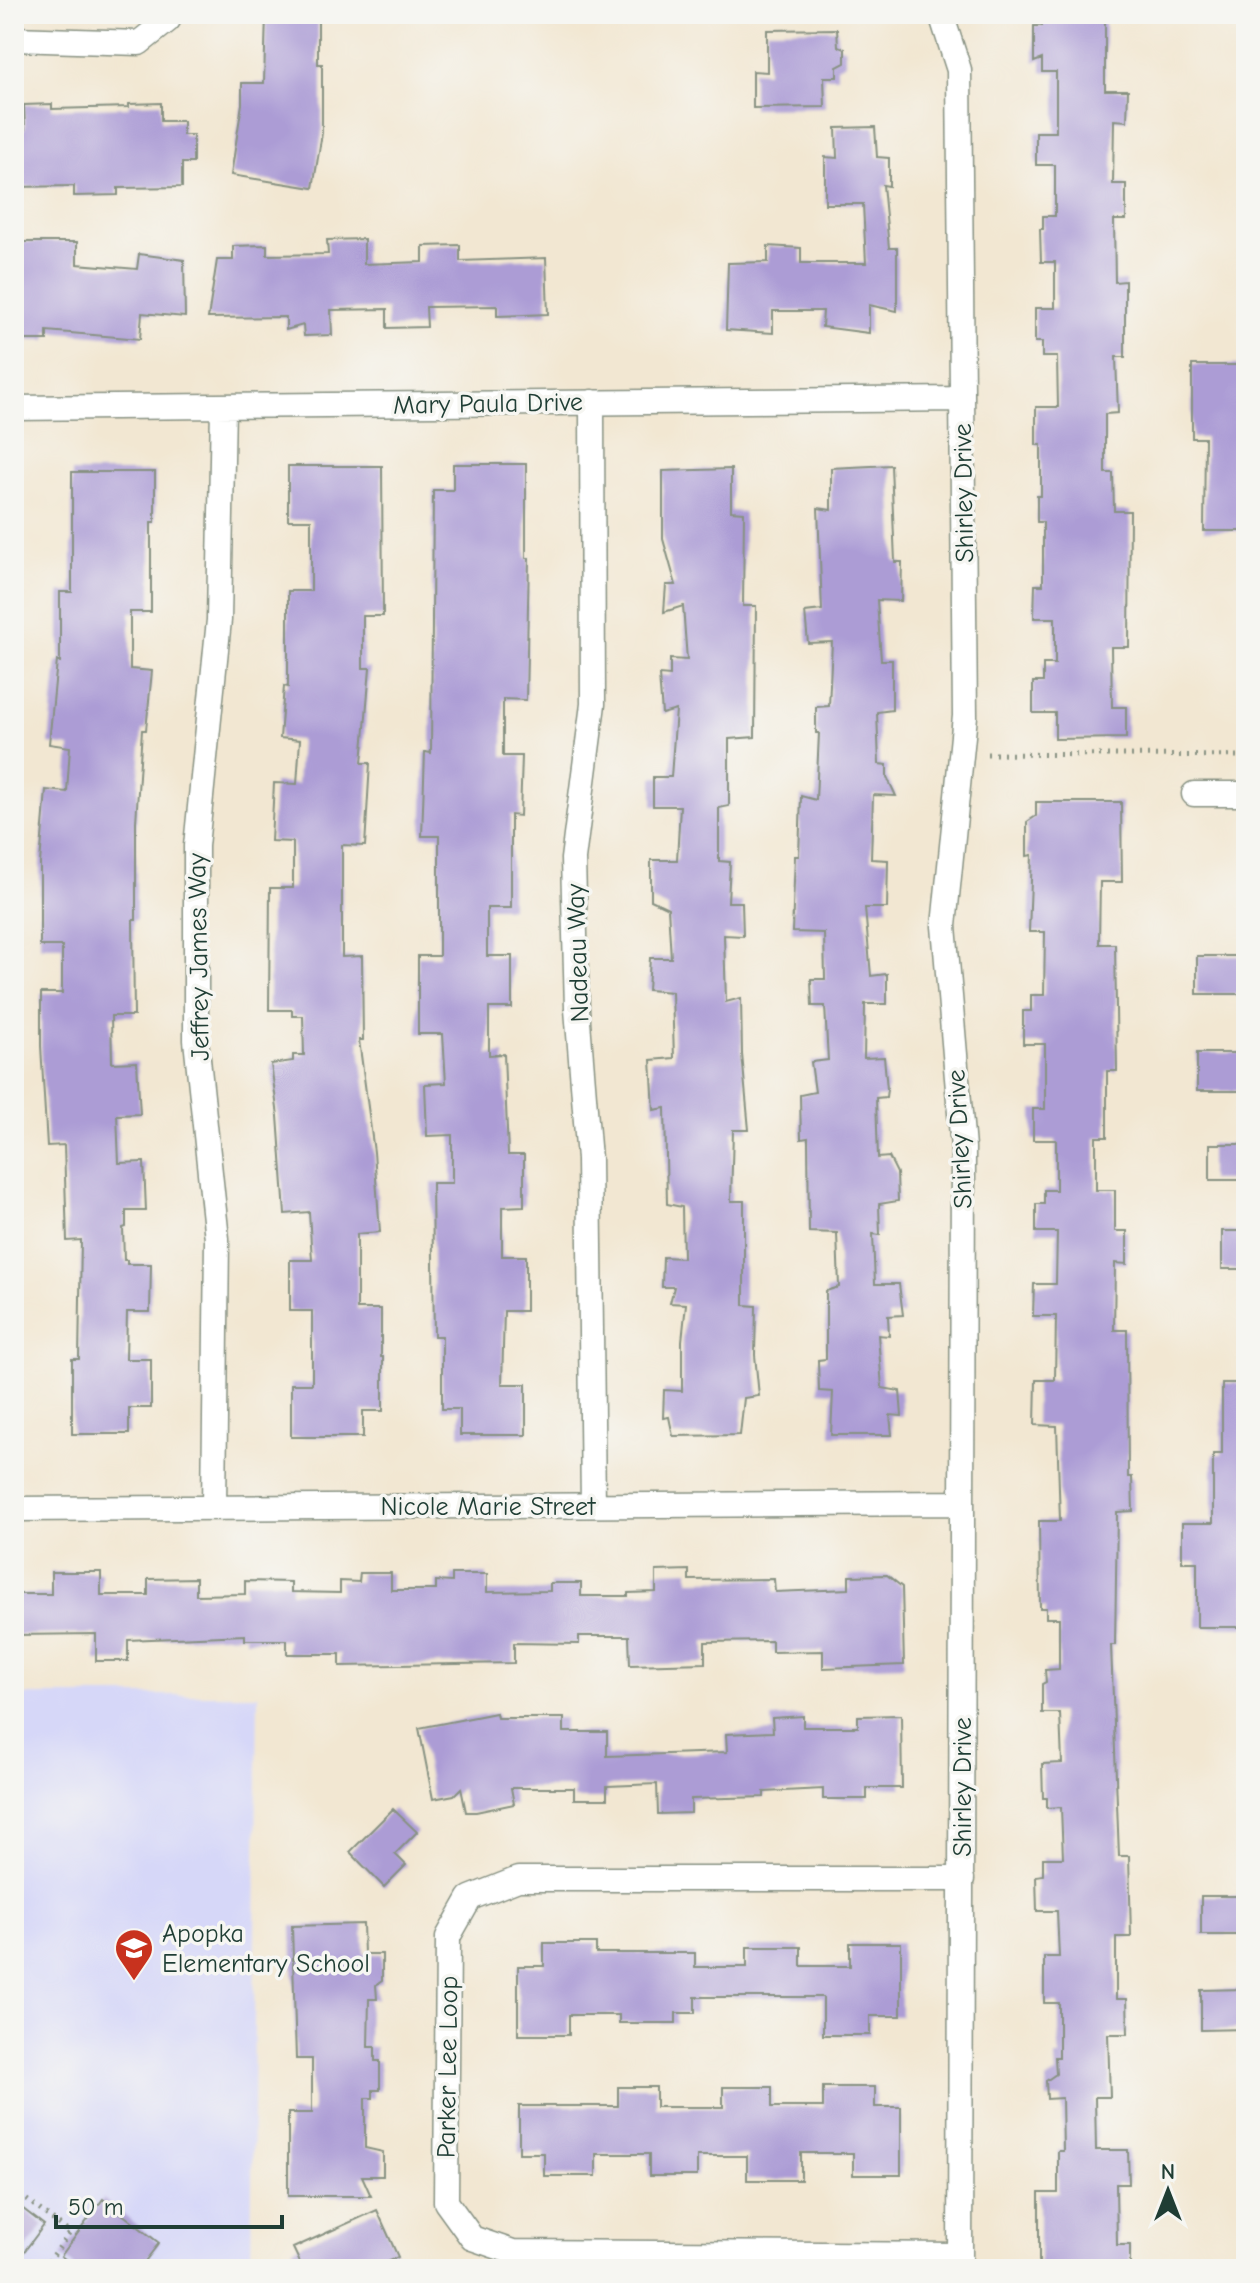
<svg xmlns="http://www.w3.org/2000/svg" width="1260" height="2283" viewBox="0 0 1260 2283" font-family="'Comic Neue',sans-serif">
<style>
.built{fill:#d6d7f8}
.building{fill:#ac9cd5}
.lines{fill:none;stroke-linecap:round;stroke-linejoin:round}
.street-casing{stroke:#889283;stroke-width:27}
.path{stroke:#889283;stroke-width:5;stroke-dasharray:2 6;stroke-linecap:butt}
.street{stroke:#fff;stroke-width:24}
.labels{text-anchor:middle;stroke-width:7;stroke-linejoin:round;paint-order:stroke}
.street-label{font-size:26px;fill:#1f3d34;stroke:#f6f6f2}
.poi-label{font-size:26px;fill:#1f3d34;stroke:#f6f6f2;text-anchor:start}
</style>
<rect width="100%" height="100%" fill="#f6f6f2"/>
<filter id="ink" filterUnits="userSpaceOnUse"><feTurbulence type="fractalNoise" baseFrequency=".0125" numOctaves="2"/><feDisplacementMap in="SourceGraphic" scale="16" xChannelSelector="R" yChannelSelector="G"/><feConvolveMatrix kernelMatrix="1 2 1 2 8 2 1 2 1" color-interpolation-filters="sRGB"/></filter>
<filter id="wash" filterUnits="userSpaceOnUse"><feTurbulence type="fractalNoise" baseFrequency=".006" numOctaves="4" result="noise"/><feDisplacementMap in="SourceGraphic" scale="32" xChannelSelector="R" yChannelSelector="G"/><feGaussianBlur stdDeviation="1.8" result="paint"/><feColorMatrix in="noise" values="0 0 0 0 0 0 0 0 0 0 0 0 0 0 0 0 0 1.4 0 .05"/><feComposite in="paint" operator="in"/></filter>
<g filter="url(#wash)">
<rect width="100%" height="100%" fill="#f2e7d2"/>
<!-- built -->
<path class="built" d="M14 1695H258L251 2269H14Z"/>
<g id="blocks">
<!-- building -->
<path class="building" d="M266 14H318V64H322V133L313 188 231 175 242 104V83H264Z
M1057 14H1105V90H1128L1127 121 1114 120 1113 184H1126V220H1114L1115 282 1125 281V357H1116L1118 413 1105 414V473H1113L1114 511H1130L1129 647H1111L1112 707H1126V738L1055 739V713H1033V682H1043V664H1055V618H1034L1035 585H1043V522H1037V496H1041V445H1036V407H1058L1057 357H1042V342H1035V308H1055V262H1041L1040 229H1043V216H1055V165H1036V132H1056V72H1042V59L1034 62V26H1042V19H1057Z
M837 29 838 46 845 49V63L837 67V77H824L825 107 753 108V71L767 72V30Z
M161 103V121H183V135H193V163H182V187L118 188V195L74 196V186L14 187V130L25 129 24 105 52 104V109L129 107V104Z
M875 127 877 157 889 158V186L883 185 889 248H897V311L869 305V333L822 327 823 311H773V333L726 330 728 263 768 262V246L801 248V263H866L863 204H825V157L837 158 836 128Z
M364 239V264L423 262V246L460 245V261L546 258 548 314 497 316V306L426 307 427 327 387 328V309L331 310 332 335 304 336 303 325 286 330V317L208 318 217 260H233V246L267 245V255L328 254 327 240Z
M14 242H77V264L137 269 139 254 184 260 185 317 142 313 140 339 47 331V340H15Z
M1192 365H1246V531H1204L1205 438H1192Z
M453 464H526V558H529L526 700 503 699V756H522L520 816 511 815V908H487V956H512V1008H489V1055L504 1054 508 1155H524V1206L502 1207V1256H526V1311H504L502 1384H526V1435H460V1409H442V1336H434L432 1183H452V1135L427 1136 425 1084 446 1083 443 1034H418V956H439V836H422L425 752 431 753 433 490H453Z
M891 465 895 562H902L901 601 877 600 881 660H892V710L877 712 879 764 887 765V777L896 796 873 795 871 859 888 860 887 908H865L871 976 887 974V1004H865L864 1058 884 1057 887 1089 886 1097 876 1098 878 1158 889 1157 897 1173 898 1201 879 1204 880 1235 873 1234 875 1284H899L903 1315 888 1316 889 1336 878 1335 882 1388 900 1391 902 1416 890 1415 892 1435H831L833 1392 819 1391 818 1360 826 1359V1291L839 1287 837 1233 809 1232 808 1138 801 1139 800 1095 815 1092 811 1062 828 1060 825 1006H812L811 979H825L824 933 792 932 795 856H799L801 796 816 800 819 733H816V707L829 706 832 642 808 643 805 612 822 610 818 508 831 510V468Z
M288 466H382L383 616H363V668H370L362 763H370L365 846 342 845V957L362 956 363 1040H359L374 1152 380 1232 357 1234V1309H381V1357H383V1411H363V1437H291V1384H312V1311H290V1260H312L309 1212 285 1214 278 1116 271 1064 293 1061V1055H304L303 1016H292V1010H269L270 888H293V842L271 841 274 783 297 784 300 740 280 738 284 686 288 687V591H311V520H288Z
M731 469V511L744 512 743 606H756L755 737 729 739V806L719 808V861L730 862 728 902H742L743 936 724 935 726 1002 741 998 742 1054 749 1130H733L731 1201H744V1305L756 1306 755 1355 759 1396 744 1398 740 1435 673 1436 669 1417 663 1418 664 1390 682 1391V1341L686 1304 670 1303 674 1287H662L663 1257 683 1258 682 1207 667 1204 665 1108 654 1110 651 1060 674 1058 672 992 648 990 650 958H671L668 908 651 900V860H677L680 806H653V777H671L676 710 662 714 659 675 670 676V659L687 660 683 606 664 612 666 585H676L663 539V471Z
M72 472H155V522H151V612H130V669L152 671 146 730H142L136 822V920H133L134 1016H111L112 1063 137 1062 140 1114 117 1115 119 1163 144 1162 146 1211H126V1227L123 1228 124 1260H127V1264H151L150 1312H127L126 1359H151V1408H129V1434H72V1359H79L81 1240 67 1241 64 1145 47 1146 41 1046V993H62V946H40V863L46 790 67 792 70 747 49 744 57 661 60 662V592H72Z
M1036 802H1121L1122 882H1100L1099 944H1115L1117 1071H1107V1137H1096V1190H1115V1231H1127V1264L1115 1263 1114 1330H1127L1128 1477H1132L1133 1511 1117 1512 1115 1645H1111L1119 1856H1129L1131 1937H1116V1999H1127L1128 2034H1108L1110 2097H1095L1096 2150H1128L1129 2184H1116L1117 2245H1130V2269H1039V2193H1058V2151H1063L1062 2098 1047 2099 1046 2081 1056 2074 1055 2057H1059V2003H1044V1957H1059L1057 1911H1037L1036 1876 1043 1875V1858H1063L1061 1807 1047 1808V1798H1043L1042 1764 1062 1763 1060 1713H1042V1684L1046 1682 1045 1670 1059 1669V1618H1046V1608H1040L1039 1521H1060L1057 1426 1035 1425 1036 1380H1055L1056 1316H1033L1034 1284H1056L1057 1232H1036V1204H1044V1190H1056V1140H1033V1109H1045V1044H1023V1011H1031V995H1044L1045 932H1029L1032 855 1027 856V822L1036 816Z
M1197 956H1246V994H1197Z
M1197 1053H1246V1091H1197Z
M1210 1144H1246V1180H1210Z
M1222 1231H1246V1269H1222Z
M1222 1383H1246V1627H1197V1562H1182V1523H1213V1454H1222Z
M689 1570V1580L774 1579 775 1592 849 1589V1576L887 1575 902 1587 904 1665 823 1668V1651L772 1652V1641L705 1642V1663L630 1665 629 1636H579V1644L514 1643V1663L340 1666V1654H287V1640H245V1635L128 1640V1661H96V1634L14 1635V1594H51V1572H101V1595H148V1579L196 1578V1595L245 1594V1581L291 1582V1592L340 1593V1581L359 1582 360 1573H391V1590H436V1581L452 1582V1574H487V1592L550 1591V1583H581V1596H628V1593L656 1592V1571Z
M496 1713 497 1718H564V1732H607V1756L727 1752 726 1734 773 1732 772 1718 803 1716V1727H858V1716L901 1715 902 1788H867V1799H823V1789L764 1792V1797L691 1799V1813L658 1814 657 1784 607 1786V1799H574V1788H511L514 1804 476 1812H466L461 1788 454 1795 433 1799 419 1728Z
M393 1809 417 1832 395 1854 406 1865 384 1887 350 1852Z
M1201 1896H1246V1935H1201Z
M363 1924 364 1954H382V1981L376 1985 377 1999H369L368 2047H375V2061H380V2090H373V2098H365V2148L383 2152V2176H362L371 2196H288V2113H312V2059H296L292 1926Z
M544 1943H596V1953H695V1967H747V1947H801V1966H850V1943H901V2016H870V2035H823V1997H695V2013H676V2023H619V2015H569V2035H518V1966H544Z
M1246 1989V2029L1201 2030V1990Z
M618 2087H656V2107H723V2087H772V2107H823V2087H875V2107H901V2175H853V2153H801V2180H747V2156H697V2176H649V2154H596V2176H544V2153H519V2106H618Z
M103 2199 159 2243 139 2269H78L61 2256Z
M14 2202 44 2225 14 2265Z
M377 2210 398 2257 371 2269H303L293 2248Z"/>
</g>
</g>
<g filter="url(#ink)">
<use href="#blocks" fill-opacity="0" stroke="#889283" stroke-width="2"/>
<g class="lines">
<defs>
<path id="street" d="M941 14 959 70 965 716 944 926 963 1148 960 2269
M14 39 139 43 168 20 171 14
M592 402 593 704 573 859 577 1009 589 1159 593 1505
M14 408 962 399
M1194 794H1246
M214 1508 217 1239 196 1040V846L219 620 223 406
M14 1509 962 1503
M960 2255 513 2252 472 2238 446 2202 448 1937 470 1898 518 1879H962"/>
</defs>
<!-- street casing -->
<use href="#street" class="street-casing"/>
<!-- path -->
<path class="path" d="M987 754 1246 756
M14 2190 70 2233 43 2269"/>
<!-- street -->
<use href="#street" class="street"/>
</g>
</g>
<!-- icons -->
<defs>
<symbol id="school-pin" viewBox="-11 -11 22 30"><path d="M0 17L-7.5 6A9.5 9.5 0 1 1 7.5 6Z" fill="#c8321e" stroke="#f6f6f2"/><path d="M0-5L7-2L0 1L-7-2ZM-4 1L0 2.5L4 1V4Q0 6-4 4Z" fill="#fff"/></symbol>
</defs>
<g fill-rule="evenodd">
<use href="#school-pin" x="112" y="1926" width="44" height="60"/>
</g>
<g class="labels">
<!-- street labels -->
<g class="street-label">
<text transform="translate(488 403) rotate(-1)" y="9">Mary Paula Drive</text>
<text transform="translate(963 493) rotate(-91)" y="9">Shirley Drive</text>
<text transform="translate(577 953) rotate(-92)" y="9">Nadeau Way</text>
<text transform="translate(198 957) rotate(-91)" y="9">Jeffrey James Way</text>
<text transform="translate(959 1139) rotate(-93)" y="9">Shirley Drive</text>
<text x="488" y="1515">Nicole Marie Street</text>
<text transform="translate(962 1787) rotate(-90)" y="9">Shirley Drive</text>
<text transform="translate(447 2067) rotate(-89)" y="9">Parker Lee Loop</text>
</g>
<!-- poi labels -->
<g class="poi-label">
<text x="162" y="1942">Apopka<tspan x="162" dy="30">Elementary School</tspan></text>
</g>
</g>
<!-- margin -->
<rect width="1260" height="2283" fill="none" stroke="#f6f6f2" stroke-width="48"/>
<!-- north arrow -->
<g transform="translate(1168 2191)" stroke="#f6f6f2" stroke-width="6" paint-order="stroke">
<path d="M0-6L14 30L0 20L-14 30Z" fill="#1f3d34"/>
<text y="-12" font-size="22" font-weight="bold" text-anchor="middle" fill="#1f3d34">N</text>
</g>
<!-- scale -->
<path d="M56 2215v12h226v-12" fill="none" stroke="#1f3d34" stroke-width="4"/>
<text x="68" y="2215" font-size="24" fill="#1f3d34" stroke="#f6f6f2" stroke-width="6" paint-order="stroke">50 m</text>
</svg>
